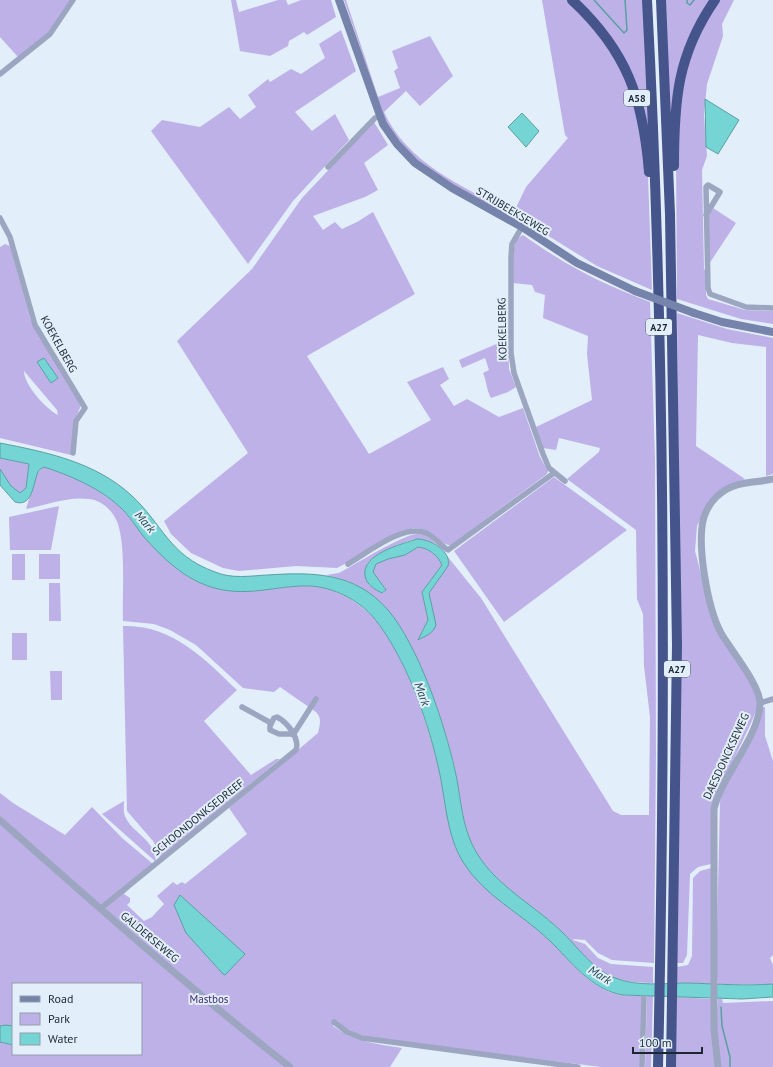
<svg xmlns="http://www.w3.org/2000/svg" width="773" height="1067" viewBox="0 0 773 1067" font-family="'PT Sans',sans-serif">
<style>
.green{fill:#beb1e8;fill-rule:evenodd}
.water{fill:#75d4d4;stroke:#5aa0a3}
.lines{fill:none;stroke-linecap:round;stroke-linejoin:round}
.stream{stroke:#5aa0a3;stroke-width:1.5}
.minor{stroke:#9ca6c1;stroke-width:5.5}
.tertiary{stroke:#9ca6c1;stroke-width:7}
.secondary{stroke:#7683aa;stroke-width:8}
.motorway{stroke:#45548b;stroke-width:10}
.secondary-bridge{stroke:#7683aa;stroke-width:8}
.labels{text-anchor:middle;stroke-width:4;stroke-linejoin:round;paint-order:stroke}
.shield{fill:#e2eef9;stroke:#57636d;stroke-width:1}
.shield-label{font-size:10px;font-weight:bold;fill:#1b2731}
.street-label{font-size:11px;fill:#1b2731;stroke:#e2eef9}
.park-label{font-size:11px;fill:#432b74;stroke:#e2eef9}
.water-label{font-size:12px;font-style:italic;fill:#1c4848;stroke:#e2eef9}
</style>
<rect width="100%" height="100%" fill="#e2eef9"/>
<!-- green -->
<path class="green" d="M0 0H71L52 29 18 57 0 37Z
M231 0H236L239 12 278 0H286L288 5 301 0H331L336 17 307 35 304 32 289 41 288 46 270 56 240 51Z
M344 0H346L378 97 400 88 394 71 398 68 392 51 430 36 453 76 420 106 406 91 384 112C407 163 461 185 508 211L506 215 450 184 417 161 387 126Z
M542 0H570L594 24 634 92 648 176 652 290 597 266 513 214 526 187 568 138 565 135Z
M577 0H643L651 162 639 94Z
M664 0H711L688 41 671 144Z
M718 0H734L722 24 723 36 707 84 704 115 707 156 702 170 704 269 706 272V295L708 299 745 310 773 311V324L741 319 677 299 676 150 680 90 687 57Z
M341 30 356 71 295 112 312 131 335 114 349 140 293 201 248 264 151 131 162 120 200 127 229 107 240 119 256 107 248 95 268 79 270 82 291 69 301 74 325 58 319 44Z
M374 122 388 145 364 163 378 190 365 197 313 216 323 230 335 222 342 229 357 222 373 212 415 294 307 356 369 454 431 420 407 382 443 367 449 379 440 385 454 406 467 399 499 417 523 408 540 457 548 471 547 474 451 545C440 546 432 527 413 528L337 568 296 566 239 571 223 568 191 553 171 534 164 521 248 453 177 341 252 269 302 198Z
M713 208 736 223 709 264 708 216Z
M523 235C567 266 600 283 650 302L655 459 656 752 654 963 612 960 598 953 585 940 574 939 573 940 585 944 598 958 611 964 653 967V983C641 983 629 982 617 979 597 974 575 945 560 930 532 903 492 885 473 847 462 824 460 794 455 768 444 720 413 630 375 598 362 586 343 579 326 575L339 573C354 565 404 534 417 534 426 533 432 540 438 546 432 542 425 539 417 539 407 540 378 552 371 560 367 562 366 567 365 571L369 585 382 593 385 592V588L380 583 373 572 376 564 388 559 405 555 418 547C428 548 438 555 442 565L422 592 428 620 419 639 430 633 429 593 449 562 447 556 481 598 613 811 621 815H649L650 717 644 666 643 614 637 599 636 530 567 479 599 452 600 448 559 438 556 450 543 448 536 427 592 400 587 354 588 336 543 318 545 295 535 292 532 285 513 283C513 270 509 241 523 235Z
M5 244 10 246 31 321 81 405 76 418 71 455 0 438V247ZM24 371 57 410 58 415C46 409 24 385 24 371Z
M677 313 727 329 773 338V474L766 476V347L732 343 698 335 696 446 745 479 721 489 709 502 697 526 695 551 708 601 716 627 749 681 758 700 756 711 751 723 717 795 711 864 698 867 690 874 687 955 683 963H677L680 629Z
M508 339 509 369 516 387 508 392 491 398C486 389 487 382 483 373L489 370 485 358 462 368 459 360Z
M0 458 29 464 26 488 22 493C14 492 2 477 0 469 0 466 0 461 0 458Z
M44 467C68 474 103 490 121 508 150 538 166 571 208 586 241 598 274 586 308 586 330 586 355 599 371 615 403 648 430 729 440 774 446 803 447 834 462 859 482 894 519 912 548 939 570 959 589 989 620 995 627 996 635 996 642 996L640 1067H601L378 1039C362 1036 349 1032 336 1022L333 1026C356 1042 377 1044 402 1048L390 1067H0V793L13 803 65 835 92 807 122 838 153 864 124 894 130 898V902L127 905 144 921 152 917 164 904 157 896 173 882 177 885 182 882 185 884 247 834 229 808 318 733C320 724 322 718 316 712L280 687 274 692 243 688 196 645 170 630 154 624 123 621C122 593 126 550 118 524 114 512 102 500 89 499 69 496 46 505 26 509L37 473ZM13 984H141V1054H13Z
M554 477 627 530 504 622 454 551Z
M59 506 51 550H10L9 517Z
M12 554H25V580H12Z
M39 554H60V579H39Z
M49 583H60L61 621H49Z
M123 626C171 624 205 659 237 690L204 721 251 775 276 759H280L160 859 158 849 153 841 127 811Z
M12 633H27V660H12Z
M50 671H62V700H51Z
M765 707V736L773 761V955L770 958 773 965V984H718L716 971 720 802 722 794 761 708Z
M124 801C124 806 123 811 125 816 132 834 154 837 156 862L102 814Z
M711 868 712 984 676 983 677 967 688 965 692 956 693 878 700 871Z
M647 996H653L651 1067H645Z
M676 997 712 999 715 1067H674Z
M718 999H722L723 1003 773 1001V1067H720L716 1024Z"/>
<!-- water -->
<path class="water" d="M705 99 739 120 718 154 706 147Z
M522 113 539 131 526 147 508 127Z
M44 358 58 378 51 383 37 362Z
M0 443C46 452 95 462 131 495 163 524 168 555 215 572 232 579 249 576 267 575 313 572 355 572 388 610 419 647 444 722 455 770 460 792 461 816 469 837 485 880 528 900 560 930 577 946 593 970 615 978 637 987 665 983 689 983 717 984 745 986 773 984V997L742 999 623 995C591 990 571 961 549 940 521 913 484 896 463 862 447 836 446 804 440 775 430 726 406 657 374 618 359 600 333 587 310 586 275 585 245 599 208 586 182 577 162 557 144 537 136 527 129 515 120 507 100 488 69 475 44 467L39 470C33 480 34 508 15 502L0 485V469L11 486 20 493 26 488 29 464 0 458Z
M417 539C430 539 452 551 448 566L429 593 436 625C433 634 425 636 418 640L428 620 422 592 442 565C438 555 428 548 418 547L405 555 388 559 376 564 373 572 386 590 382 593C374 589 367 585 365 576 361 554 402 544 417 539Z
M180 895 245 954 225 975 223 974 186 933 174 905Z
M6 1025 13 1026V1045L0 1042V1026Z"/>
<g class="lines">
<!-- stream -->
<path class="stream" d="M594 0 624 33 627 30 625 0
M687 0V3L690 5 694 0
M721 1007 722 1026 730 1057V1067"/>
<!-- minor -->
<path class="minor" d="M0 74 50 34 73 0
M328 167 375 118 380 116
M706 215 720 192 708 185 706 187 708 288 710 294 746 307 773 308
M0 218 10 237 35 325 85 408 76 421 73 453
M522 227 512 244 511 257V353L514 373 543 454 549 468 565 481
M348 564C367 553 404 523 426 533 435 537 440 545 448 550L554 473
M760 703 773 699
M242 707 271 723
M293 735 316 699
M100 909 296 750C300 738 287 722 277 717L274 718 270 726V730L279 734H293
M334 1022 347 1032 362 1038 578 1067
M642 1067 644 998"/>
<!-- tertiary -->
<path class="tertiary" d="M0 820C95 904 190 989 290 1067
M718 1067 714 1029V809C722 775 759 737 760 704 761 686 730 649 721 633 708 609 696 544 704 517 707 508 713 499 721 493 736 481 756 483 773 479"/>
<!-- secondary -->
<path class="secondary" d="M339 0 383 124 397 144 415 163 452 188 522 227 577 263 635 291
M694 313 722 322 773 332"/>
<!-- motorway -->
<path class="motorway" d="M572 0C627 51 643 98 649 172
M647 0C666 355 666 711 658 1067
M661 0 670 214 677 645 671 1067
M674 166C674 101 677 55 715 0"/>
<!-- secondary-bridge -->
<path class="secondary-bridge" d="M635 291 694 313"/>
</g>
<g class="labels">
<!-- shield labels -->
<g class="shield">
<rect x="624" y="90" width="26" height="16" rx="3"/>
<rect x="646" y="319" width="26" height="16" rx="3"/>
<rect x="664" y="661" width="26" height="16" rx="3"/>
</g>
<g class="shield-label">
<text x="637" y="102">A58</text>
<text x="659" y="331">A27</text>
<text x="677" y="673">A27</text>
</g>
<!-- street labels -->
<g class="street-label">
<text transform="translate(513 211) rotate(31)" y="4">STRIJBEEKSEWEG</text>
<text transform="translate(502 329) rotate(-91)" y="4">KOEKELBERG</text>
<text transform="translate(59 344) rotate(61)" y="4">KOEKELBERG</text>
<text transform="translate(726 756) rotate(-65)" y="4">DAESDONCKSEWEG</text>
<text transform="translate(198 817) rotate(-39)" y="4">SCHOONDONKSEDREEF</text>
<text transform="translate(150 937) rotate(40)" y="4">GALDERSEWEG</text>
</g>
<!-- park labels -->
<g class="park-label">
<text x="209" y="1003">Mastbos</text>
</g>
<!-- water labels -->
<g class="water-label">
<text transform="translate(145 522) rotate(49)" y="4">Mark</text>
<text transform="translate(422 694) rotate(70)" y="4">Mark</text>
<text transform="translate(600 975) rotate(32)" y="4">Mark</text>
</g>
</g>
<!-- legend -->
<rect x="12" y="983" width="130" height="72" fill="#e2eef9" stroke="#929ea9"/>
<rect x="20" y="996" width="20" height="6" fill="#7683aa" stroke="#929ea9"/>
<text x="48" y="1003" font-size="12" fill="#1b2731">Road</text>
<rect x="20" y="1013" width="20" height="12" fill="#beb1e8" stroke="#929ea9"/>
<text x="48" y="1023" font-size="12" fill="#1b2731">Park</text>
<rect x="20" y="1033" width="20" height="12" fill="#75d4d4" stroke="#929ea9"/>
<text x="48" y="1043" font-size="12" fill="#1b2731">Water</text>
<!-- scale -->
<path d="M633 1047v6h69v-6" fill="none" stroke="#1b2731" stroke-width="2"/>
<text x="639" y="1047" font-size="12" fill="#1b2731" stroke="#e2eef9" stroke-width="3" paint-order="stroke">100 m</text>
</svg>
